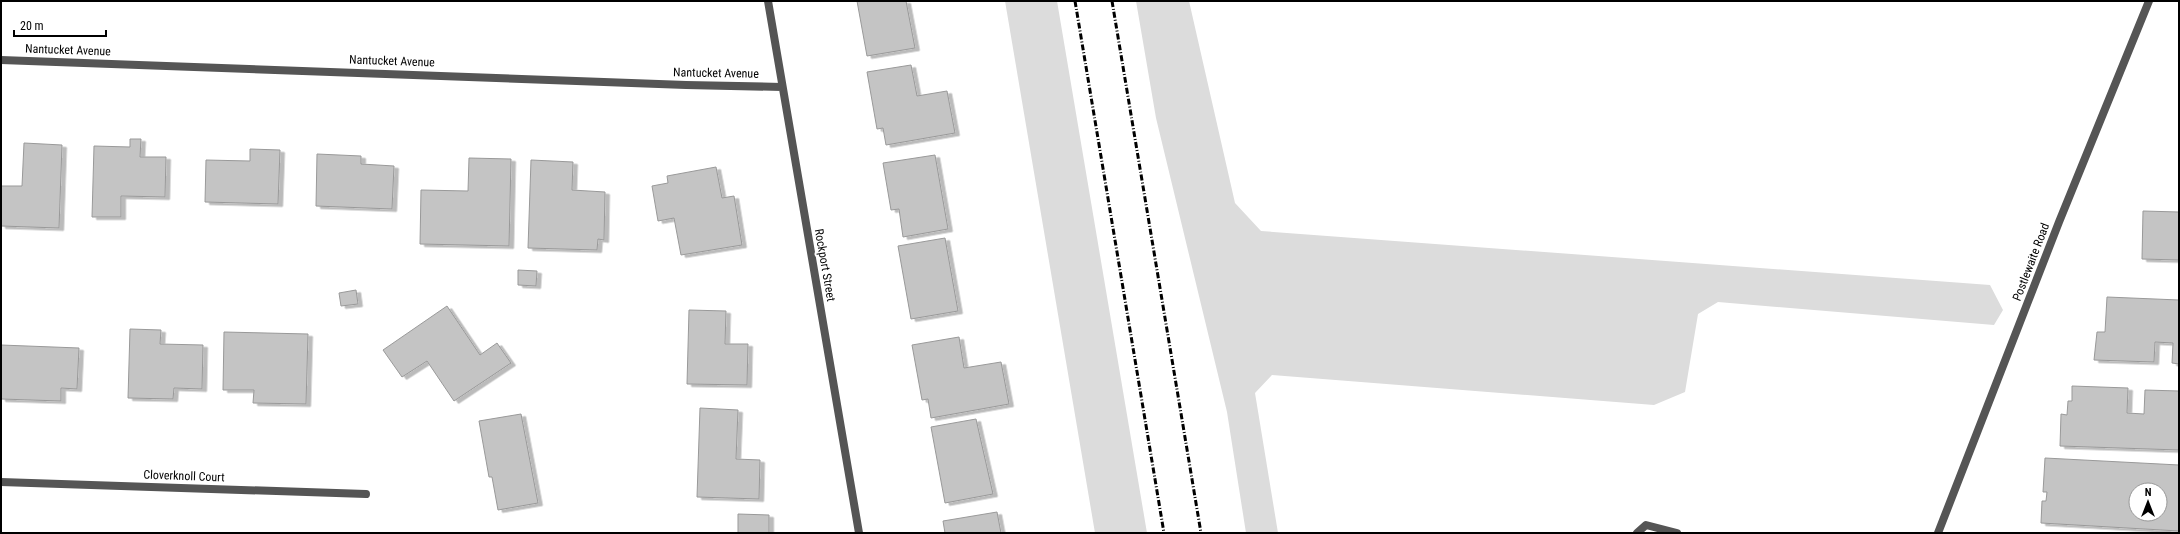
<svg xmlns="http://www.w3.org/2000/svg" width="2180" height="534" viewBox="0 0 2180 534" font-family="'Roboto Condensed',sans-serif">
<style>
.green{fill:#dcdcdc}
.building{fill:#c4c4c4;stroke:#999;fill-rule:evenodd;filter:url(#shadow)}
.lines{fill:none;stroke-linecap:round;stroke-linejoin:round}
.lane{stroke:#555;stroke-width:8}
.street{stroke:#555;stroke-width:8}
.rail{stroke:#000;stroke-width:3;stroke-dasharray:6 2 1 2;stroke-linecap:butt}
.labels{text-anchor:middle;stroke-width:4;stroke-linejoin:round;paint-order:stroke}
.street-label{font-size:12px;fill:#000;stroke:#fff}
</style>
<defs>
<filter id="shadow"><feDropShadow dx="4.5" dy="2.5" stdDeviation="0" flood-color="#0004"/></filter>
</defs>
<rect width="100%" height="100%" fill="#fff"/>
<!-- green -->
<path class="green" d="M1005 1H1057L1147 533H1095Z
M1136 1H1189L1235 203 1261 231 1990 285 2003 310 1994 325 1718 302 1698 314 1685 392 1654 405 1272 375 1255 393 1278 533H1246L1227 412 1156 118Z"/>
<!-- building -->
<path class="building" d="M857 1H906L915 48 867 56Z
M911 65 917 96 947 91 955 133 886 145 883 128 877 129 867 72Z
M130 139H141L140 157H166L165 197 121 196V217H92L94 146 130 147Z
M24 143 62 145 59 228 1 226V186H22Z
M250 149 280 150 278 204 205 202 206 160 250 161Z
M317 154 361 156V164L394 166 392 209 316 206Z
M935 155 948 229 903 237 899 209 891 210 883 163Z
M469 158 511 159 509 246 420 244 421 190 468 191Z
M531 160 573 162 572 190 605 192 604 240 598 239 597 250 528 248Z
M716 167 722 198 734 196 742 245 681 255 674 218 658 221 652 186 668 183 667 176Z
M2143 211 2179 212V260L2142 259Z
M945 238 958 311 911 319 898 246Z
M518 270 537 271 536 286 518 285Z
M356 290 358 304 341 306 339 293Z
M2107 297 2179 300V364L2172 363 2173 343 2155 342 2154 362 2094 360 2097 332H2105Z
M447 306 480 355 497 343 511 363 454 401 427 361 402 377 383 350Z
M689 310 726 311 725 344H748L747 385 687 384Z
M130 329 161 330 160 344 203 345 202 389 174 388 173 399 128 398Z
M224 332 308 334 306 404 253 403 254 390H223Z
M959 337 964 368 1001 362 1009 404 931 418 928 399 922 400 912 345Z
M1 345 79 348 77 389 61 388V401L1 399Z
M2072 386 2128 388 2127 413 2144 414 2145 390 2179 391V450L2060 446 2061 414 2067 415 2068 401H2072Z
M700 408 738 410 736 459 760 460 759 499 697 497Z
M521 414 538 503 498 510 492 477H489L479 421Z
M976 419 993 494 945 503 931 427Z
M2045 458 2179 465V531L2041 523 2042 501H2046L2047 492H2043ZM2136 490H2160V514H2136Z
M997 512 1001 533H945L943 521Z
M738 514 769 515V533H738Z"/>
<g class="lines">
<!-- lane -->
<path class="lane" d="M1637 533 1646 525 1677 533"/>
<!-- street -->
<path class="street" d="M768 1 859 533
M1 60 686 85 782 87
M1 482 366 494
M1938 533 2059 222 2149 1"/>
<!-- rail -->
<path class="rail" d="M1075 1 1164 533
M1112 1 1201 533"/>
</g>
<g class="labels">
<!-- street labels -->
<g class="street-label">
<text transform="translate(68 50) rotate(2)" y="4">Nantucket Avenue</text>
<text transform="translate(392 61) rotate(2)" y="4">Nantucket Avenue</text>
<text transform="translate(716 73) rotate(1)" y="4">Nantucket Avenue</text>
<text transform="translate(2031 262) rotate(-69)" y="4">Postlewaite Road</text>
<text transform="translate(825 265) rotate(80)" y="4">Rockport Street</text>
<text transform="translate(184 476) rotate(2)" y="4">Cloverknoll Court</text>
</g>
</g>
<!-- border -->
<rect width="2180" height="534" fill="none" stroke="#000000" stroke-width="4"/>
<!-- north arrow -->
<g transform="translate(2148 502)"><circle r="19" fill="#ffffff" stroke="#999999"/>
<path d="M0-3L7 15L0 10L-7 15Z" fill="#000000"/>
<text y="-6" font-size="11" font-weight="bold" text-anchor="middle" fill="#000000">N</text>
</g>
<!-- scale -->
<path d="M14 30v6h92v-6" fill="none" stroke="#000000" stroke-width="2"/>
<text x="20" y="30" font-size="12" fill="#000000" stroke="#ffffff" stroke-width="3" paint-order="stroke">20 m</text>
</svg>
